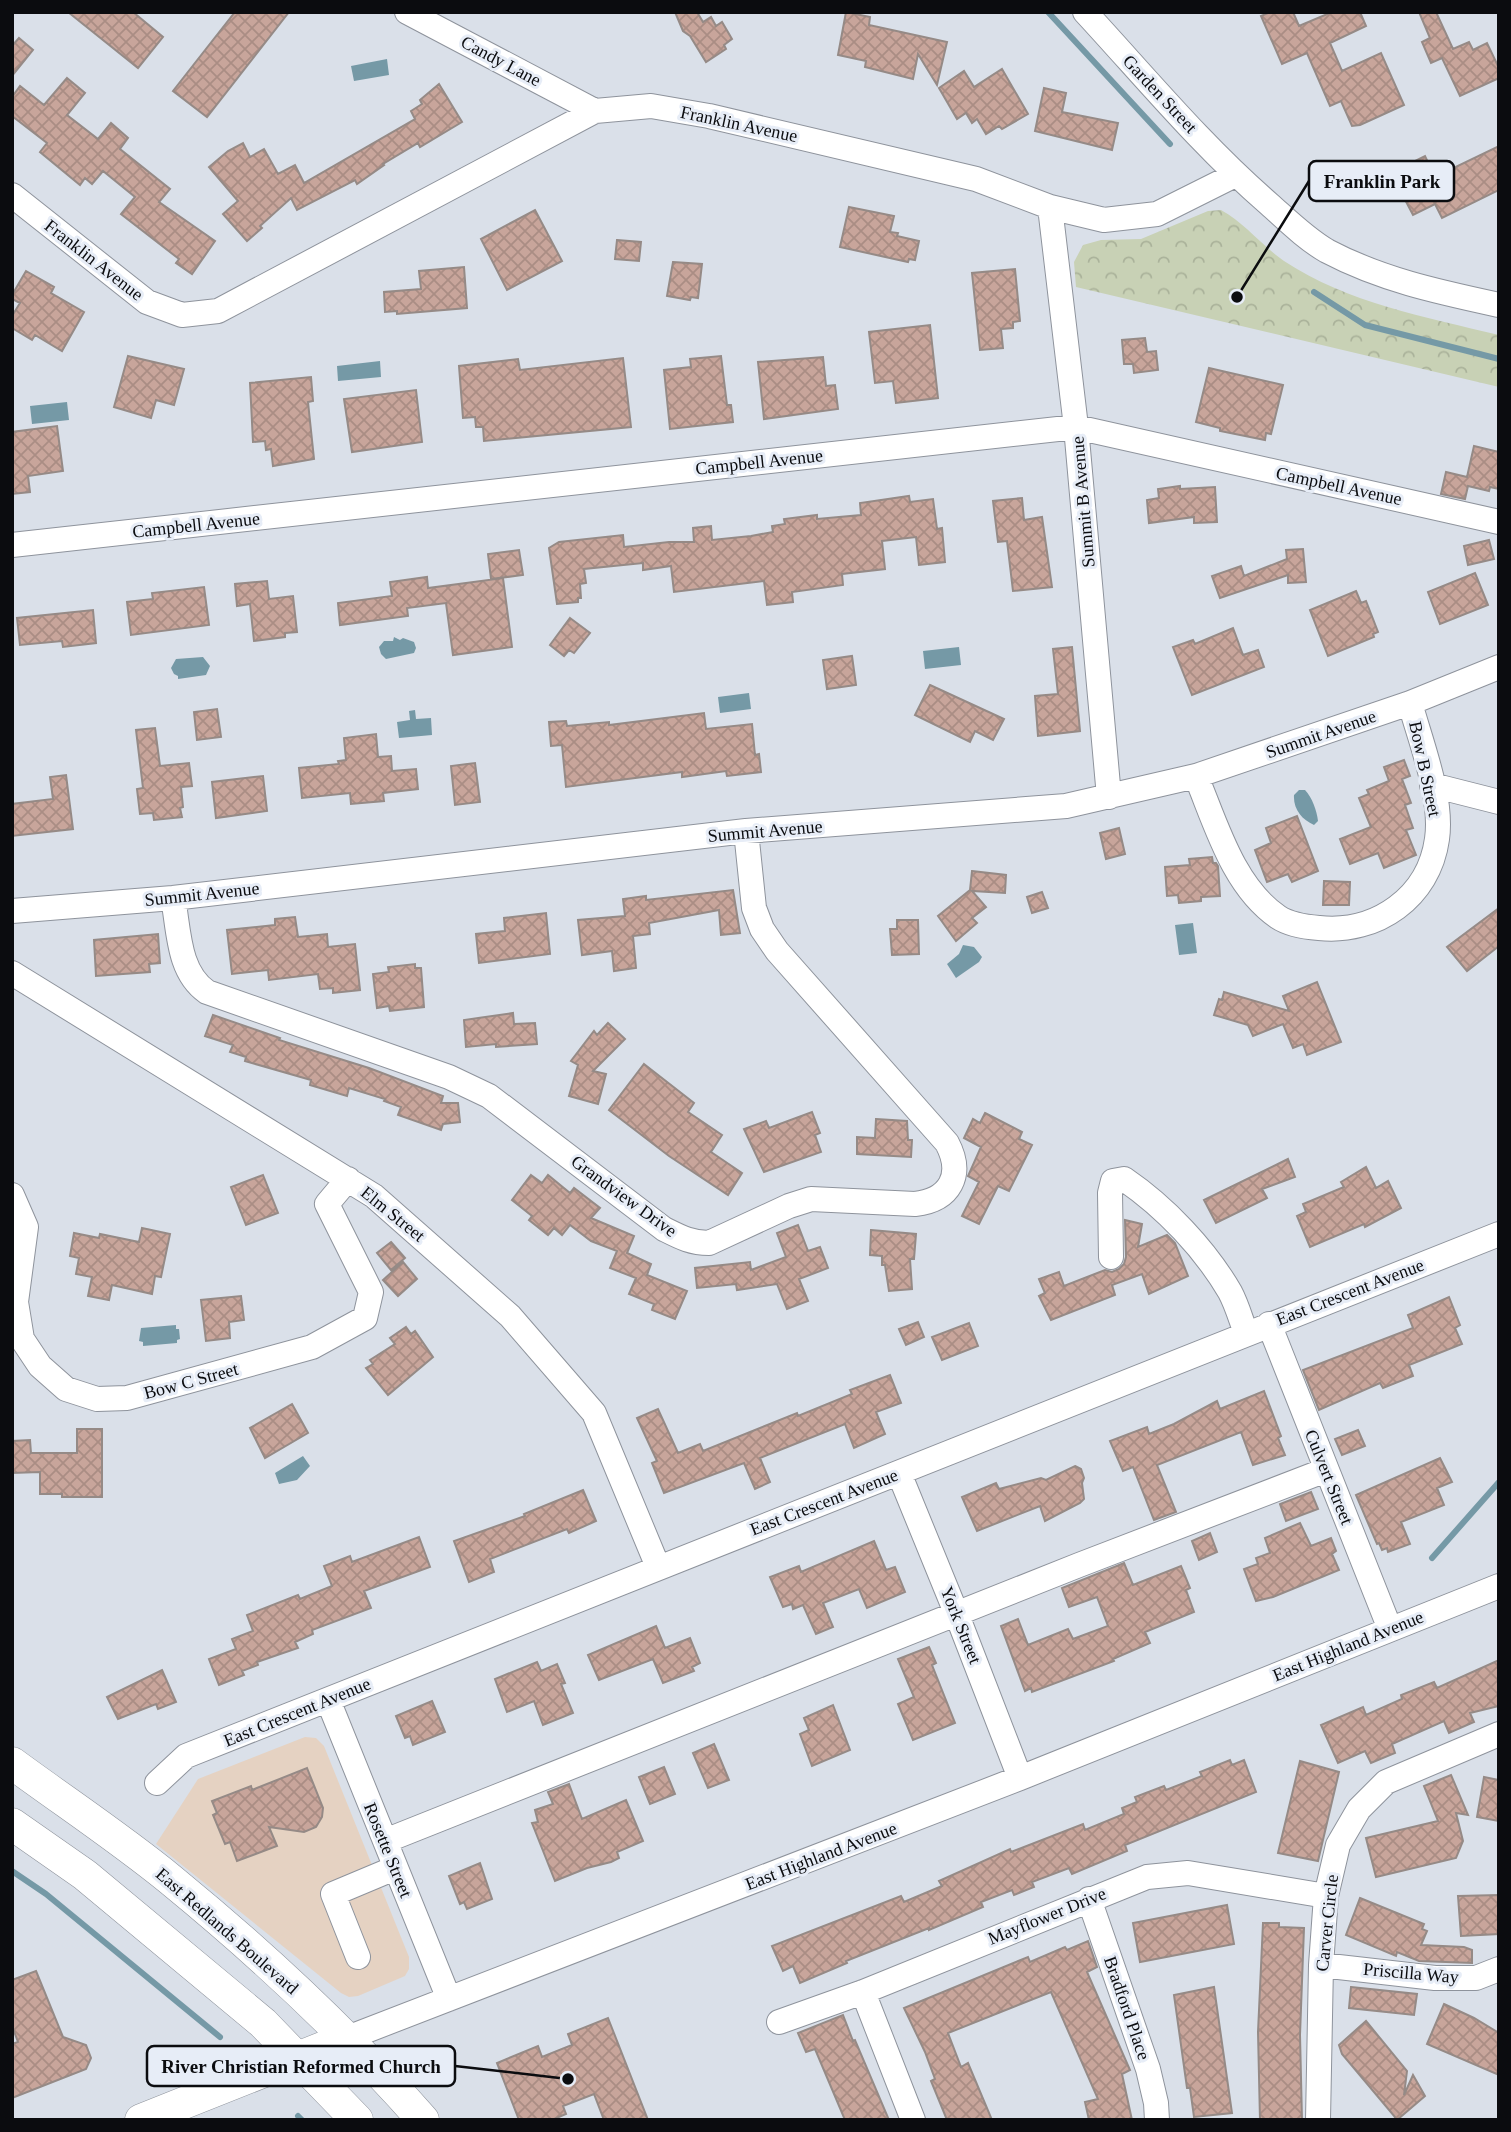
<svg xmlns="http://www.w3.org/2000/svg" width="1511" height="2132" viewBox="0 0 1511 2132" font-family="Georgia,serif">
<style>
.medical{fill:#e5d2c2}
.park{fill:url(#park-crowns)}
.water{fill:#7599a6}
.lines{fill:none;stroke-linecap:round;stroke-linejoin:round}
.stream{stroke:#7599a6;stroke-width:6}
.building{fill:url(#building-cross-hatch);stroke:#958a86;stroke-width:2}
.minor-casing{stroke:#8e939c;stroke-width:26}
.major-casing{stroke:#8e939c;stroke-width:33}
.minor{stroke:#fff;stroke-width:24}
.major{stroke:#fff;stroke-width:32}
.labels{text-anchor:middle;stroke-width:6;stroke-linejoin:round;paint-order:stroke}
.street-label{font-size:18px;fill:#0b0c0f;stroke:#e7edf7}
.leader{fill:none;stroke:#0b0c0f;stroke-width:2.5}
.callout-dot{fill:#0b0c0f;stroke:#e7edf7;stroke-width:2.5}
.callout{fill:#e7edf7;stroke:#0b0c0f;stroke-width:2.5}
.callout-label{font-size:19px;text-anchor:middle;font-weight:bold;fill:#0b0c0f}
</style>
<defs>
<pattern id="park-crowns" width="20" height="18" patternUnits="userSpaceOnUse" patternTransform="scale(1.75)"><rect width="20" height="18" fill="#c8d1b5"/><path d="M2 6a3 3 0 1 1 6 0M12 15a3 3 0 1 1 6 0" fill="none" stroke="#aab29a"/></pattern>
<pattern id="building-cross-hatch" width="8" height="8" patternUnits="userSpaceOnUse" patternTransform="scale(1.75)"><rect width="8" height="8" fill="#c8a59b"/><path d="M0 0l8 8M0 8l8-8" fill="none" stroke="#aa8d84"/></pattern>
</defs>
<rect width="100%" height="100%" fill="#dae0e9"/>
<!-- medical -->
<path class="medical" d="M305 1737 316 1738 324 1746 409 1957V1969L405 1976 358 1996 349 1997 341 1993 156 1844 198 1779Z"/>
<!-- park -->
<path class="park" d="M1221 210C1245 223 1262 246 1284 261 1348 303 1425 317 1499 335V387L1076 287 1074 262 1083 245 1101 240 1141 239 1208 211Z"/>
<!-- water -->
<path class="water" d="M387 59 389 75 354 81 351 66Z
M380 361 381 377 338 381 337 366Z
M67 402 69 420 32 424 30 406Z
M394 637 400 640 403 638 414 642 416 648 414 653 386 659 381 654 379 647 384 641H393Z
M959 647 961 665 925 669 923 651Z
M203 657 210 666 206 675 178 679V676L174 674 171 668 176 659Z
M749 693 751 709 720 713 718 697Z
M415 710 416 719 431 718 432 735 399 738 397 722 410 720 409 711Z
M1299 790H1305C1312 797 1317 811 1318 821L1314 825C1302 820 1293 809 1294 795Z
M1193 923 1197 953 1179 955 1175 925Z
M963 945 974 947 982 957 979 962 956 978 947 964 959 954Z
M176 1325V1329H179L180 1339 177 1340V1343L143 1346V1342L139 1341 141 1328Z
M303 1456 310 1466 297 1480 279 1484 275 1473Z"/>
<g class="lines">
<!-- stream -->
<path class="stream" d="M1048 12 1170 144
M1314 292 1365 325 1499 359
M1432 1558 1499 1482
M12 1871 46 1894 220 2037
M298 2116 302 2120"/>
</g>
<!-- building -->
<path class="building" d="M68 12H133L163 37 138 68Z
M235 12H289L207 117 173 91Z
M675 12H697L703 22 711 17 716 26 722 22 732 39 724 45 726 49 706 62 690 36 683 31Z
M846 12 870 17 869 25 947 42 937 85 918 54 913 79 865 67 866 61 838 55Z
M1270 12H1293L1299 26 1332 12H1360L1366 26 1330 43 1342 71 1381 53 1404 105 1360 125 1352 126 1341 101 1330 106 1307 53 1282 64 1261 16Z
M1419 12H1436L1453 49 1469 42 1473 50 1487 43 1499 68V78L1460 96 1442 58 1431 63 1422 42 1430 38Z
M19 38 33 50 12 76V46Z
M1002 69 1028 114 1002 129 999 126 986 134 977 119 972 123 966 113 957 119 939 88 964 71 974 87Z
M67 78 85 93 67 115 98 139 111 123 128 138 120 149 170 189 159 202 215 241 192 274 176 263 179 259 121 214 135 197 103 171 92 184 85 178 80 185 40 152 47 143 12 116V97L20 86 44 105Z
M439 84 462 122 420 147 418 143 383 164 384 165 357 184 355 180 297 210 291 198 260 226 262 228 247 241 223 214 238 201 209 167 228 151 243 143 250 157 264 149 278 174 295 165 304 183 415 119 411 111 422 104 420 100Z
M1044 88 1066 93 1062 112 1118 123 1112 150 1035 131Z
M1499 146V190L1442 218 1435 204 1413 215 1402 194 1419 185 1409 164 1425 156 1435 177Z
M849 207 894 216 890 232 898 233 897 236 919 241 915 260 909 259 908 262 840 247Z
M535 210 562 261 507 290 481 239Z
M617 240 641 242 639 261 615 259Z
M673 262 702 264 698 298 691 297 690 300 667 296Z
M464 267 467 308 397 314V311L385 312 384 292 421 289 419 271Z
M1015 269 1020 321 1013 322V328L1001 329 1003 348 980 350 972 273Z
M26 271 54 287 51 293 84 312 62 351 35 335 32 340 12 328V316L20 303 12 299V295Z
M930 325 938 398 896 403 893 381 875 383 869 332Z
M1145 338 1147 352 1156 351 1158 370 1134 373 1133 364H1124L1122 340Z
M128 356 184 369 174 405 156 400 151 418 114 407Z
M721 356 727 405H731L733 422 670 429 664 370 691 367 690 359Z
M823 357 826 386 835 385 838 409 764 419 758 362Z
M623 358 631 427 484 441 483 427H476L475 417 463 418 459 366 518 359 520 370Z
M1209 368 1283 385 1271 434 1266 433 1265 440 1220 431V428L1196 422Z
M311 377 313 401 308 402 314 459 273 466 271 449 266 450 265 441 253 442 250 383Z
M416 390 422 442 352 452 344 399Z
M57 426 63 471 28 476 30 492 12 494V432Z
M1474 446 1499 452V489L1490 487 1489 491 1468 486 1465 499 1441 494 1446 472 1467 477Z
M1180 486V489L1215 487 1217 522 1194 523V517L1149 523 1147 500 1159 498 1158 489Z
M909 496 910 502 933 499 937 529 942 528 945 562 919 565 916 537 882 541 885 569 842 574 843 585 792 592 793 602 767 605 764 581 674 592 671 566 643 570V563L584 569 586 583 580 584 581 598H578V602L557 604 549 548 559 542 623 535 624 547 669 542H694L693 528 711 526 712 540 751 536 773 532 772 526 785 524 784 519 817 515V519L861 515 860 503Z
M1022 498 1024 520 1042 517 1052 587 1013 591 1007 541 998 542 993 501Z
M1489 540 1494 559 1468 565 1464 546Z
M1303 549 1306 582 1288 583V575L1220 598 1212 576 1241 566 1244 576 1287 559 1286 550Z
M519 550 523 575 491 579 488 554Z
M1475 573 1488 605 1440 624 1428 592Z
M427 577 428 588 503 578 512 647 453 655 446 603 407 608 408 616 340 625 338 603 392 596 390 582Z
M267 581 269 599 293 596 297 632 285 633V637L254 641 250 604 237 606 235 584Z
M204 587 209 625 131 635 127 602 153 599 152 593Z
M1356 591 1361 603 1366 601 1378 632 1373 634 1374 637 1328 656 1310 610Z
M93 610 96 643 63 647 62 641 20 645 17 618Z
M570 618 590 633 574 653 569 650 564 656 550 645Z
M1233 628 1243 655 1258 650 1264 667 1192 695 1173 647 1193 640 1195 644Z
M1072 647 1080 731 1038 736 1035 696 1058 694 1053 649Z
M852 656 856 685 827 689 823 660Z
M930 685 1004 719 993 740 975 731 970 742 915 715Z
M217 709 221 737 197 740 194 712Z
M704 713 706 729 752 724 755 755 759 754 761 772 727 776 726 771 682 777V772L566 787 562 745 551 746 549 722 566 721 567 726 609 722V725Z
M155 728 160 766 189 763 192 786 181 787 183 807 180 808 182 817 154 820 153 813 140 814 137 789 143 788 136 730Z
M376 734 378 757 391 756 392 771 416 769 418 789 383 793 384 801 351 804 350 793 302 798 299 768 339 764 338 761 346 760 344 738Z
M1404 760 1410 776 1402 779 1411 803 1405 805 1413 828 1406 830 1416 855 1384 868 1378 853 1350 864 1340 839 1371 827 1359 798 1369 794 1367 790 1389 781 1384 767Z
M475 763 480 802 455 805 451 766Z
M66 775 73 829 12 836V804L53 799 50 777Z
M263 776 267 811 216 818 212 782Z
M1297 816 1318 871 1292 882 1288 874 1267 882 1255 850 1271 843 1266 828Z
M1119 828 1125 854 1106 859 1100 833Z
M1212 857 1213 863H1216L1218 866 1220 896 1201 897V901L1179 903 1178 895 1167 896 1165 867 1190 865 1189 859Z
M972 871 1006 875 1005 893 972 891 986 907 972 918 977 923 956 941 938 916 970 890Z
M1324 881 1350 882 1349 905H1323Z
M733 890 740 933 721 935 719 910 649 923 650 934 633 936 636 968 614 971 612 951 582 955 578 920 625 916 623 899 646 896V900Z
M1042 892 1048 908 1032 913 1027 897Z
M1499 908V946L1467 971 1447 947Z
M546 913 550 954 479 963 476 934 505 931 504 918Z
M295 917 298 937 327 934 328 947 355 944 360 990 333 993V988L320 989 318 974 269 980 268 970 232 974 227 930 275 925V919Z
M897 920H918L919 954 892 955 890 929H897Z
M158 934 160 963 149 964 150 972 96 976 94 940Z
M415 964V968H421L424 1007 390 1011 389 1006 377 1008 373 974 389 972 388 967Z
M1317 982 1341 1042 1307 1055 1303 1044 1293 1048 1283 1024 1253 1036 1248 1025 1214 1015 1219 999 1222 1000 1224 992 1289 1011 1283 996Z
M513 1013 514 1024 535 1023 537 1044 496 1047V1044L466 1047 464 1020Z
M213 1015 280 1038 279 1040 369 1068 443 1096 441 1103H458L460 1122 443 1124 441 1130 398 1115 401 1107 384 1101 385 1099 349 1088 347 1096 310 1085 311 1080 245 1061 246 1057 230 1052 233 1045 205 1036Z
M608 1023 625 1039 593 1071 606 1074 598 1104 569 1096 578 1065 571 1061 594 1031 597 1035Z
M644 1064 694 1103 688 1112 722 1135 711 1152 742 1173 728 1195 669 1156 609 1110Z
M812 1112 820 1133 815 1135 821 1152 764 1172 744 1129 766 1121 769 1128Z
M985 1113 1022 1132 1019 1139 1032 1145 1009 1191 998 1186 979 1224 962 1216 979 1182 968 1176 981 1147 964 1138 973 1119 980 1123Z
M876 1119 907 1121 908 1140H912L911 1157 857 1154V1137L875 1138Z
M1288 1159 1295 1177 1262 1189 1267 1198 1216 1223 1204 1200Z
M1366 1167 1376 1188 1388 1181 1401 1208 1365 1227 1364 1224 1310 1247 1297 1216 1306 1212 1303 1204 1344 1187 1341 1182Z
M263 1175 278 1213 246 1225 231 1187Z
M531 1175 542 1183 548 1175 570 1193 574 1188 600 1208 591 1218 634 1236 627 1253 651 1264 647 1275 687 1291 675 1319 652 1310 654 1304 629 1294 636 1278 610 1268 617 1251 591 1241 570 1225 562 1235 554 1228 548 1235 529 1220 532 1216 512 1200Z
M1125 1220 1142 1224 1138 1247 1167 1235 1175 1243 1188 1276 1149 1294 1142 1274 1112 1285 1115 1295 1051 1320 1039 1296 1045 1293 1039 1279 1059 1272 1064 1286 1105 1270 1112 1272 1119 1269 1124 1264 1126 1257Z
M798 1225 808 1251 820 1247 828 1268 799 1279 808 1301 787 1309 777 1284 737 1290 736 1284 697 1288 695 1268 750 1262 751 1270 786 1257 777 1233Z
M142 1228 170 1234 161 1277 155 1276 152 1294 112 1285 109 1300 88 1296 92 1277 76 1274 79 1258 70 1256 74 1233 99 1238 100 1234 139 1242Z
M871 1230 916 1234 914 1259H910L912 1289 889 1291 885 1265H882V1256L870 1255Z
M391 1242 405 1258 391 1270 377 1253Z
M403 1262 417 1279 398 1296 383 1280Z
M241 1296 244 1320 229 1322 230 1338 206 1341 201 1300Z
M1449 1297 1460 1325 1455 1328 1462 1344 1409 1365 1413 1376 1383 1388 1380 1383 1319 1410 1303 1370 1413 1328 1408 1315Z
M918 1322 924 1337 906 1345 899 1329Z
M969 1323 978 1346 942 1360 932 1337Z
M406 1327 411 1334 415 1331 433 1357 388 1395 366 1368 373 1364 370 1360 395 1344 390 1338Z
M890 1375 901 1403 876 1412 885 1434 854 1448 845 1424 760 1458 770 1482 755 1489 744 1463 664 1493 652 1463 657 1461 637 1418 658 1409 678 1453 700 1444 703 1451 797 1413 798 1416 852 1394 850 1390Z
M1264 1391 1281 1436 1278 1438 1285 1455 1253 1465 1241 1432 1157 1465 1176 1512 1154 1520 1133 1467 1123 1471 1110 1441 1147 1427 1149 1434 1174 1424 1217 1401 1220 1409Z
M292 1404 308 1433 265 1458 250 1428Z
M77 1429H102V1497H62V1494H40V1472L12 1473V1441L30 1440 31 1453H77Z
M1358 1430 1365 1446 1342 1455 1335 1439Z
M1440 1458 1452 1482 1437 1488 1444 1505 1401 1522 1410 1544 1388 1552 1387 1548 1382 1550 1379 1543 1377 1544 1356 1495Z
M1075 1466 1081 1469 1084 1478 1082 1483 1084 1499 1080 1503 1045 1521 1040 1506 977 1531 962 1497 996 1483 999 1489 1041 1478 1046 1480Z
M583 1490 596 1521 569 1533 567 1529 490 1559 494 1572 469 1582 454 1541 525 1516 524 1514Z
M1311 1492 1318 1509 1286 1521 1280 1504Z
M1300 1523 1311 1546 1331 1538 1336 1551 1332 1554 1339 1570 1273 1597 1256 1601 1244 1569 1258 1564 1256 1558 1270 1553 1265 1538Z
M1210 1533 1217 1552 1199 1560 1192 1541Z
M419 1537 430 1567 364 1591 371 1608 312 1630 313 1634 295 1642 298 1648 257 1662 258 1665 242 1671 244 1675 219 1685 209 1659 236 1649 232 1639 253 1631 247 1615 298 1595 300 1599 332 1586 324 1566 350 1556 352 1562Z
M874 1541 886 1570 895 1567 905 1592 867 1608 859 1589 823 1603 833 1627 816 1634 803 1605 793 1609 792 1604 783 1607 770 1577 799 1566 801 1572Z
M1124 1563 1133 1585 1181 1566 1190 1588 1186 1590 1194 1612 1145 1632 1150 1643 1113 1659 1114 1661 1032 1692 1031 1688 1025 1691 1001 1626 1018 1619 1028 1645 1068 1629 1073 1639 1108 1626 1097 1597 1069 1607 1062 1588Z
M656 1626 665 1648 690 1638 700 1663 692 1667 694 1671 663 1683 653 1659 599 1680 588 1655Z
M929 1647 936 1663 932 1665 955 1723 913 1740 898 1704 914 1697 898 1659Z
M1499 1660V1706L1470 1713 1474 1722 1449 1733 1444 1721 1392 1744 1395 1753 1371 1763 1365 1751 1338 1763 1321 1725 1363 1707 1366 1715 1402 1699 1401 1695 1434 1682 1437 1688Z
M537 1662 541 1671 557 1664 565 1683 561 1684 573 1713 543 1725 534 1701 507 1712 495 1679Z
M162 1670 176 1702 158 1709 156 1704 118 1719 107 1697Z
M432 1701 445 1732 413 1745 410 1736 405 1738 396 1716Z
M833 1705 850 1750 812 1766 800 1734 809 1730 804 1718Z
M714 1744 729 1780 708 1788 693 1753Z
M1230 1760 1232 1765 1244 1760 1256 1792 1125 1845 1127 1851 1072 1874 1069 1868 1032 1882 1034 1887 1014 1895 1012 1890 981 1902 983 1907 929 1930V1928L846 1961 847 1963 800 1983 793 1966 783 1971 772 1946 901 1896 904 1902 942 1886 939 1881 1010 1849 1011 1852 1083 1824 1085 1830 1124 1814 1122 1808 1137 1802 1135 1797 1164 1786 1166 1790 1202 1776 1200 1772Z
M1300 1761 1339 1772 1318 1861 1278 1853Z
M664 1767 675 1794 650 1804 639 1777Z
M307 1768 323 1808 322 1817 316 1827 304 1832 269 1827 277 1846 237 1861 230 1842 225 1844 213 1815 217 1813 212 1801 251 1786 252 1790Z
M1451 1775 1468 1815 1456 1813 1463 1841 1456 1858 1376 1877 1366 1838 1438 1821 1424 1786Z
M1484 1777 1499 1780V1821L1477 1817Z
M569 1784 582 1819 626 1800 643 1841 617 1852 619 1858 611 1862 587 1868 555 1881 532 1823 538 1822 535 1810 553 1804 548 1792Z
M480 1863 492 1899 467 1909 464 1902 460 1904 449 1876Z
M1499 1895V1934L1461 1936 1458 1896Z
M1360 1898 1424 1924 1422 1929 1427 1931 1421 1945 1464 1947 1472 1950V1963L1419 1961 1397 1952 1396 1956 1346 1935Z
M1227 1905 1234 1944 1140 1962 1133 1923Z
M1263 1923H1279V1927L1304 1928 1300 2035 1302 2120H1260L1258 2032Z
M1088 1941 1097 1967 1087 1972 1130 2070 1122 2074 1132 2120H1089L1085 2102 1098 2099 1051 1992 948 2033 961 2067 968 2063 992 2120H947L931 2081 935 2079 925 2052 904 2008 1028 1957 1030 1962 1065 1947 1067 1950Z
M36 1971 63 2037 86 2045 91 2058 86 2069 12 2098V2044L18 2042 12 2026V1980Z
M1214 1987 1232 2113 1194 2117 1190 2088H1187L1174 1995Z
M1351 1987 1417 1994 1414 2015 1349 2008Z
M1444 2004 1474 2018 1499 2033V2075L1427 2044Z
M843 2015 853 2041 855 2040 889 2120H845L815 2049 806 2052 798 2033Z
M608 2018 648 2120H604L594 2094 563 2106 566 2114 552 2120H519L497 2063 538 2046 542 2057 572 2045 568 2034Z
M1366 2021 1407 2071 1404 2095 1413 2075 1425 2096 1397 2120H1394L1395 2117 1342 2054 1339 2045Z"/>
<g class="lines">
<defs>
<path id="minor" d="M407 12 595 111
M1085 12C1145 77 1202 146 1269 204 1287 220 1306 239 1327 251 1382 280 1439 292 1499 305
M12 195 147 302 182 315 218 311 595 111 651 106 709 116 976 179 1050 207 1104 220 1157 214 1235 175
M1050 207 1076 427 1109 797
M12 545 1076 427 1499 522
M1196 776C1216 824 1233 886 1278 917 1290 925 1306 927 1319 928 1377 934 1429 897 1437 839 1443 798 1421 743 1410 703
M1432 785 1499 802
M173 898C179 931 178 972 207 992L449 1077 489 1096 664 1229C680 1237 691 1243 709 1243L789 1206 811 1199 915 1204C950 1200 964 1175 947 1143L777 951 762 929 754 908 746 831
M12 911 173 898 746 831 1066 806 1196 776 1410 703 1499 667
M12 973 374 1196 510 1316 594 1413 658 1567
M12 1195 26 1227 16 1302 22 1339 40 1366 66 1389 97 1399 127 1398 312 1347 365 1318 371 1292 327 1204 348 1179
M1111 1257 1110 1193 1113 1181 1124 1179C1165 1207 1205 1249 1230 1292 1237 1305 1241 1320 1246 1333
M1269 1324 1390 1629
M899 1473 957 1615 1020 1778
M328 1700 449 1999
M157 1783 186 1756 1499 1234
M385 1841 1079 1565 1326 1470
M1089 1899 1148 2069 1156 2103 1157 2120
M358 1957 333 1894 395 1868
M1321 1965 1435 1978H1476L1499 1969
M863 1992 913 2120
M779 2022 863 1992 1147 1877 1188 1873 1326 1896
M345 2039 1020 1778 1499 1586
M1318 2120 1321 1965 1326 1896 1338 1845 1359 1809 1386 1782 1499 1734"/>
<path id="major" d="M12 1763C65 1802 121 1839 171 1880 259 1952 348 2035 423 2120
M12 1824 85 1875 263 2023 357 2120
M141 2120 345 2039"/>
</defs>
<!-- minor casing -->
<use href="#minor" class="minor-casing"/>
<!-- major casing -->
<use href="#major" class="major-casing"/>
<!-- minor -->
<use href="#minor" class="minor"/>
<!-- major -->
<use href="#major" class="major"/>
</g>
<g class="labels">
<!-- street labels -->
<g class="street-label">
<text transform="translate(501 61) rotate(28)" y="6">Candy Lane</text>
<text transform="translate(1160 94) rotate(47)" y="6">Garden Street</text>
<text transform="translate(739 124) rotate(12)" y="6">Franklin Avenue</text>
<text transform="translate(94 260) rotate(38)" y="6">Franklin Avenue</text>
<text transform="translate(759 462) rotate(-6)" y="6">Campbell Avenue</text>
<text transform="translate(1339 486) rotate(12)" y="6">Campbell Avenue</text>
<text transform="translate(1083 502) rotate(-95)" y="6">Summit B Avenue</text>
<text transform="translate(196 525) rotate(-6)" y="6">Campbell Avenue</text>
<text transform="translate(1321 734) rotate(-19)" y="6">Summit Avenue</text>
<text transform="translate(1425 769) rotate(78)" y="6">Bow B Street</text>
<text transform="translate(765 831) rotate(-5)" y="6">Summit Avenue</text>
<text transform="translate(202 894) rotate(-6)" y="6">Summit Avenue</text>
<text transform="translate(624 1196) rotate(36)" y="6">Grandview Drive</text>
<text transform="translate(393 1214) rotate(39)" y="6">Elm Street</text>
<text transform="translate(1350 1292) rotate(-21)" y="6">East Crescent Avenue</text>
<text transform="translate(191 1381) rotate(-15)" y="6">Bow C Street</text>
<text transform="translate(1329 1477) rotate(68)" y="6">Culvert Street</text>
<text transform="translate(824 1502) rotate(-21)" y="6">East Crescent Avenue</text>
<text transform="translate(961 1625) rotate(68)" y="6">York Street</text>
<text transform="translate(1348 1646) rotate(-22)" y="6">East Highland Avenue</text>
<text transform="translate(297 1712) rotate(-22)" y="6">East Crescent Avenue</text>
<text transform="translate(388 1850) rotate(68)" y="6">Rosette Street</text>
<text transform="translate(821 1856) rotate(-21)" y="6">East Highland Avenue</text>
<text transform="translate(1047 1916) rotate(-22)" y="6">Mayflower Drive</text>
<text transform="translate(1327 1923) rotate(-84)" y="6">Carver Circle</text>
<text transform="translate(227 1931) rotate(41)" y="6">East Redlands Boulevard</text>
<text transform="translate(1411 1973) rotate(5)" y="6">Priscilla Way</text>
<text transform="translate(1127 2008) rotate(71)" y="6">Bradford Place</text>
</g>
</g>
<!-- callouts -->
<path class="leader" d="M1237 297L1309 181M568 2079L455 2066"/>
<g class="callout-dot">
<circle cx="1237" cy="297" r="7"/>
<circle cx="568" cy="2079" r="7"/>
</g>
<g class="callout">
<rect x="1309" y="161" width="145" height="40" rx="7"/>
<rect x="147" y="2046" width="308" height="40" rx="7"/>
</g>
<g class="callout-label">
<text x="1382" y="188">Franklin Park</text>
<text x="301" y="2073">River Christian Reformed Church</text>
</g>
<!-- border -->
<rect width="1511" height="2132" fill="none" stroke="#0b0c0f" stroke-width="28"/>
</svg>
